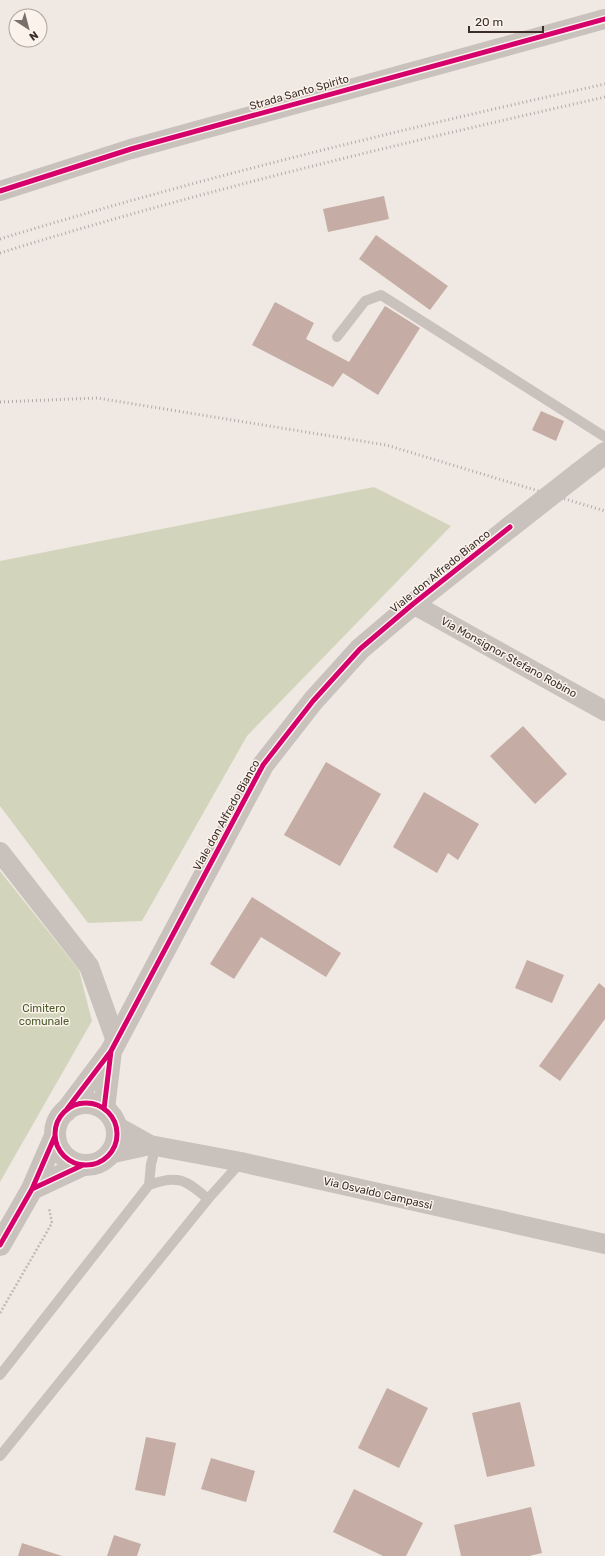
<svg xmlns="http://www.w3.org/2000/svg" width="605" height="1556" viewBox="0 0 605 1556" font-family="Rubik,sans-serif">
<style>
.green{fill:#d2d5bc}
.building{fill:#c5aca4}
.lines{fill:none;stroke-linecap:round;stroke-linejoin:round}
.path{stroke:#c2bab4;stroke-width:2.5;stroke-dasharray:2 2;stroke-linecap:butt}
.service{stroke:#c9c1bc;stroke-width:10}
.minor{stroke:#c9c1bc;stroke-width:20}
.tertiary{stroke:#c9c1bc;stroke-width:22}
.rail{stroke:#b1aaa6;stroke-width:3;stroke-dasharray:1 3;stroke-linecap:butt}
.tertiary-bridge{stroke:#c9c1bc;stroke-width:22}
.cycleway-casing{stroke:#fbf3eb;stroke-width:8}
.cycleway{stroke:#d6006c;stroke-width:5}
.labels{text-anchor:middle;stroke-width:3;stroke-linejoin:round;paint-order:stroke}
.street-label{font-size:11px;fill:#3b2e29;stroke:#fbf3eb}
.park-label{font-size:11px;fill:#4b5b2b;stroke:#fbf3eb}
</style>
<rect width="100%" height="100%" fill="#f0e9e3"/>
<!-- green -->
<path class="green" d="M374 487 451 526 247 736 142 921 88 923 0 806V561Z
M0 871 79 970 92 1021 0 1182Z"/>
<!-- building -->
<path class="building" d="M384 196 389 219 328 232 323 209Z
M376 235 448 286 430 310 359 259Z
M275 302 314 323 306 339 349 362 385 306 420 328 378 395 343 373 333 387 252 345Z
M541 411 564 421 556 441 532 430Z
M523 726 567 774 535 804 490 756Z
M326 762 381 794 340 866 284 835Z
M424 792 479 824 458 860 448 853 437 873 393 847Z
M252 897 341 953 326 977 261 937 234 979 210 964Z
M527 960 564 975 552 1003 515 988Z
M599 983 605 988V1019L560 1081 539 1066Z
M387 1388 428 1408 399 1468 358 1448Z
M520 1402 535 1466 487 1477 472 1413Z
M146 1437 176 1443 165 1496 135 1490Z
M211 1458 255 1471 246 1502 201 1489Z
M354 1489 423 1523 406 1556H383L333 1532Z
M531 1507 542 1553 529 1556H461L454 1525Z
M114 1535 141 1544 137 1556H107Z
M22 1543 62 1556H18Z"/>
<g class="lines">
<!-- path -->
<path class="path" d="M0 1313 52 1223 49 1208"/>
<!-- service -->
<path class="service" d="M337 337 365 301 381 295 605 437
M149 1185C178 1174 186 1180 208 1199
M0 1375 149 1185 151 1164 156 1146
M0 1456 208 1199 241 1162"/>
<!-- minor -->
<path class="minor" d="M0 191 131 149 605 19
M413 604 605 711
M0 852 89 966 116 1041
M150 1145 241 1162 605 1244
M109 1154 150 1145 116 1126"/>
<!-- tertiary -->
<path class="tertiary" d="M579 473 605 453
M111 1051 263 765 313 701 360 649 413 604 510 527
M55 1134a31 31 0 1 1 62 0a31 31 0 1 1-62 0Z
M66 1111 111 1051 104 1109
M55 1136 32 1189 83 1165
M0 1245 32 1189"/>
<!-- rail -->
<path class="rail" d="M0 239C199 178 402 129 605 84
M0 253C199 191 402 143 605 97
M0 402 97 398 386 445 605 511"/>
<!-- tertiary-bridge -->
<path class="tertiary-bridge" d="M510 527 579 473"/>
<defs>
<path id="cycleway" d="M0 191 131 149 605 19
M111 1051 263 765 313 701 360 649 413 604 510 527
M55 1134a31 31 0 1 1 62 0a31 31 0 1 1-62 0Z
M67 1109 111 1051 104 1109
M55 1136 32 1189 83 1165
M0 1245 32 1189"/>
</defs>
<!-- cycleway casing -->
<use href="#cycleway" class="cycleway-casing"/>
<!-- cycleway -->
<use href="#cycleway" class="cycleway"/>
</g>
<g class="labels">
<!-- street labels -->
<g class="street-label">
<text transform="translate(299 92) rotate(-16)" y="4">Strada Santo Spirito</text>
<text transform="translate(440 571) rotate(-39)" y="4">Viale don Alfredo Bianco</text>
<text transform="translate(509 657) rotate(29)" y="4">Via Monsignor Stefano Robino</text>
<text transform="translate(226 815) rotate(-61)" y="4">Viale don Alfredo Bianco</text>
<text transform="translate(378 1193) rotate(13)" y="4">Via Osvaldo Campassi</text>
</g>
<!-- park labels -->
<g class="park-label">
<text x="44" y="1012">Cimitero<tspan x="44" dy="13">comunale</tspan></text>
</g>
</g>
<!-- north arrow -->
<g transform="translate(28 28) rotate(144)"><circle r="19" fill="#fbf3eb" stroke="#aea49d"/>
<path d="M0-3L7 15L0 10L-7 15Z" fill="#7a6f6a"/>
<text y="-6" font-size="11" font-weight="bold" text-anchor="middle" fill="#3b2e29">N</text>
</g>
<!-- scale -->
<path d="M469 26v6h74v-6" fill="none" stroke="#3b2e29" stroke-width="2"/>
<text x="475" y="26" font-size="12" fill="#3b2e29" stroke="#fbf3eb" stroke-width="3" paint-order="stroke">20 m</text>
</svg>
